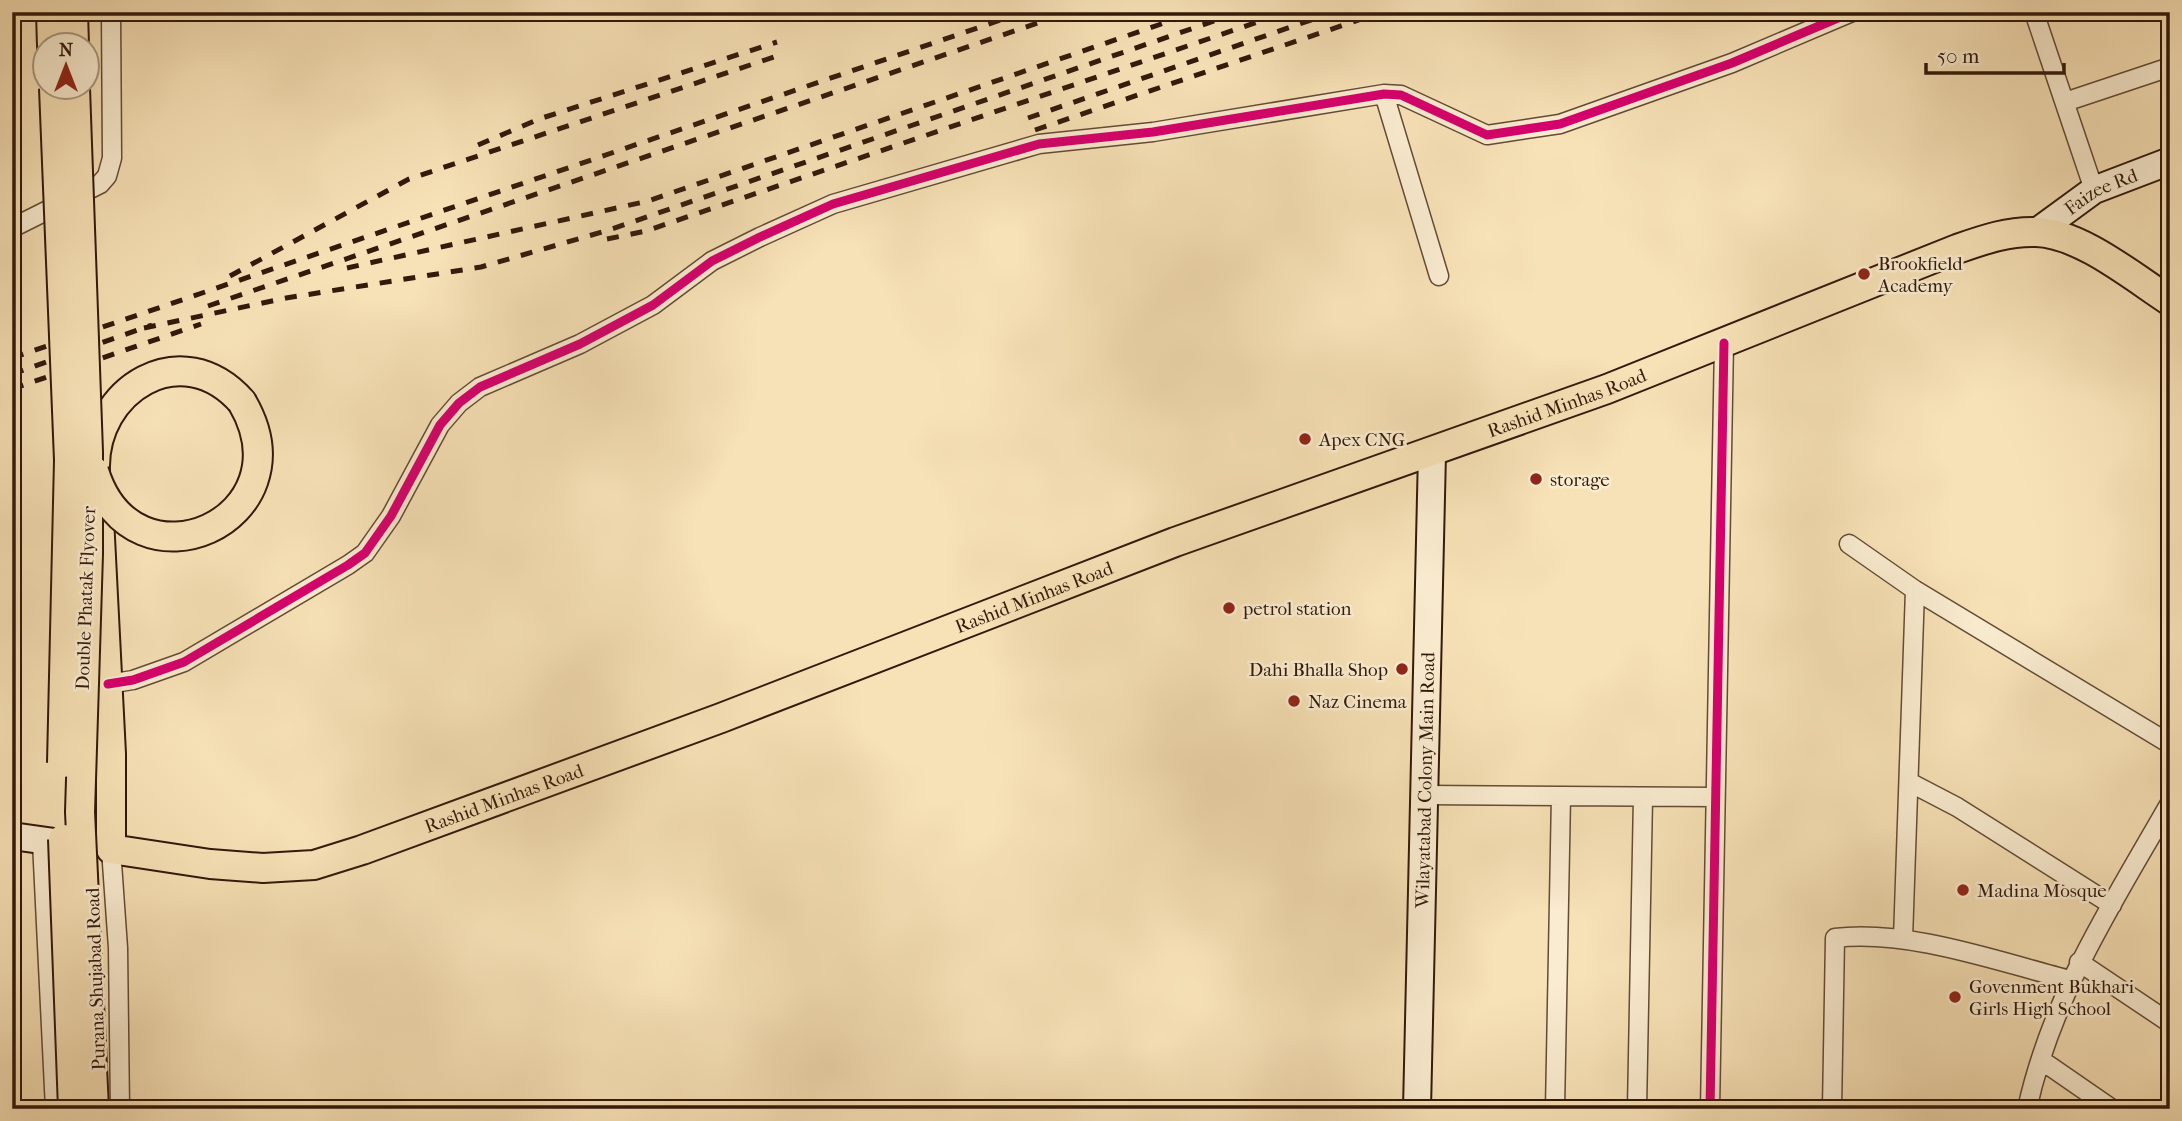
<svg xmlns="http://www.w3.org/2000/svg" width="2182" height="1121" viewBox="0 0 2182 1121" font-family="'IM FELL French Canon',serif">
<style>
.lines{fill:none;stroke-linecap:round;stroke-linejoin:round}
.street-casing{stroke:#634b35;stroke-width:21}
.secondary-casing{stroke:#32190a;stroke-width:30}
.primary-casing{stroke:#32190a;stroke-width:32}
.street{stroke:#faecd0;stroke-width:18}
.secondary{stroke:#faecd0;stroke-width:26}
.primary{stroke:#f7e1b6;stroke-width:28}
.rail{stroke:#32190a;stroke-width:5;stroke-dasharray:12 12;stroke-linecap:butt}
.primary-bridge-casing{stroke:#32190a;stroke-width:32;stroke-linecap:butt}
.primary-bridge{stroke:#f7e1b6;stroke-width:28}
.cycleway-casing{stroke:#faecd0;stroke-width:13}
.cycleway{stroke:#d6006c;stroke-width:9}
.poi-dot{fill:#8f2418;stroke:#faecd0;stroke-width:2.5}
.labels{text-anchor:middle;stroke-width:5;stroke-linejoin:round;paint-order:stroke}
.street-label{font-size:19px;fill:#32190a;stroke:#faecd0}
.poi-label{font-size:19px;fill:#32190a;stroke:#faecd0;text-anchor:start}
</style>
<rect width="100%" height="100%" fill="#f7e1b6"/>
<filter id="stains"><feTurbulence type="fractalNoise" baseFrequency=".00286" numOctaves="4"/><feColorMatrix values="0 0 0 0 .2 0 0 0 0 .09 0 0 0 0 .02 0 0 0 .5 -.17"/></filter>
<radialGradient id="worn" r=".72"><stop offset=".6" stop-color="#630" stop-opacity="0"/><stop offset="1" stop-color="#630" stop-opacity=".3"/></radialGradient>
<g class="lines">
<defs>
<path id="street" d="M2034 12 2094 190
M1384 94 1439 276
M2065 102 2170 67
M12 228 100 184 107 176 112 158 111 12
M1849 544 1915 590 2170 744
M108 684 133 680 184 662 348 565 365 553 391 516 440 425 459 403 480 387 580 344 653 305 712 261 760 237 833 204 1039 144 1153 132 1384 94 1401 95 1487 135 1560 124 1732 63 1852 12
M1909 782 1957 807 2112 905
M1426 795 1715 797
M42 842 55 1109
M111 849 118 948 120 1109
M1903 939 1915 590
M2079 962 2170 1023
M2041 1060 2112 1109
M1555 1109 1561 796
M1637 1109 1643 797
M1710 1109 1724 343
M1832 1109 1835 938C1908 929 1999 962 2070 980
M2027 1109C2052 995 2113 903 2170 803"/>
<g id="secondary">
<path id="s1" d="M2038 231 2094 190 2170 161"/>
<path d="M12 836 83 846"/>
<path id="s2" d="M1417 1109 1432 453"/>
</g>
<g id="primary">
<path d="M51 12 52 46"/>
<path d="M73 12 74 46"/>
<path d="M95 471C92 389 182 334 242 402"/>
<path id="s3" d="M99 518 111 754V849L210 864 263 868 314 865 362 850 721 718 1175 542 1607 389 1957 249C1983 240 2008 231 2036 232 2080 233 2133 277 2170 301"/>
</g>
</defs>
<!-- street casing -->
<use href="#street" class="street-casing"/>
<!-- secondary casing -->
<use href="#secondary" class="secondary-casing"/>
<!-- primary casing -->
<use href="#primary" class="primary-casing"/>
<!-- street -->
<use href="#street" class="street"/>
<!-- secondary -->
<use href="#secondary" class="secondary"/>
<!-- primary -->
<use href="#primary" class="primary"/>
<!-- rail -->
<path class="rail" d="M1028 118 1334 12
M1035 130 1382 12
M478 145 539 119 777 42
M607 239 646 231 1287 12
M347 268 648 201 1196 12
M230 276 409 179 780 55
M208 306 1070 12
M144 328 286 298 481 267 609 230 1240 12
M12 358 1024 12
M12 374 152 325
M12 389 201 324"/>
<defs>
<path id="primary-bridge" d="M54 88 69 460 62 763
M75 88 88 452V554L80 812 94 1109
M94 471C133 599 311 520 242 402
M63 839 73 1109"/>
</defs>
<!-- primary-bridge casing -->
<use href="#primary-bridge" class="primary-bridge-casing"/>
<!-- primary-bridge -->
<use href="#primary-bridge" class="primary-bridge"/>
<defs>
<path id="cycleway" d="M108 684 133 680 184 662 348 565 365 553 391 516 440 425 459 403 480 387 580 344 653 305 712 261 760 237 833 204 1039 144 1153 132 1384 94 1401 95 1487 135 1560 124 1732 63 1852 12
M1710 1109 1724 343"/>
</defs>
<!-- cycleway casing -->
<use href="#cycleway" class="cycleway-casing"/>
<!-- cycleway -->
<use href="#cycleway" class="cycleway"/>
</g>
<!-- markers -->
<g class="poi-dot">
<circle cx="1864" cy="274" r="7"/>
<circle cx="1305" cy="439" r="7"/>
<circle cx="1536" cy="479" r="7"/>
<circle cx="1229" cy="608" r="7"/>
<circle cx="1402" cy="669" r="7"/>
<circle cx="1294" cy="701" r="7"/>
<circle cx="1963" cy="890" r="7"/>
<circle cx="1955" cy="997" r="7"/>
</g>
<g class="labels">
<!-- street labels -->
<g class="street-label">
<text dy="7" stroke="none"><textPath href="#s1" startOffset="75">Faizee Rd</textPath></text>
<text dy="7" stroke="none"><textPath href="#s3" startOffset="1871">Rashid Minhas Road</textPath></text>
<text dy="7" stroke="none"><textPath href="#s3" startOffset="1304">Rashid Minhas Road</textPath></text>
<text transform="translate(85 598) rotate(-88)" y="7">Double Phatak Flyover</text>
<text dy="7" stroke="none"><textPath href="#s2" startOffset="329">Wilayatabad Colony Main Road</textPath></text>
<text dy="7" stroke="none"><textPath href="#s3" startOffset="737">Rashid Minhas Road</textPath></text>
<text transform="translate(95 979) rotate(-92)" y="7">Purana Shujabad Road</text>
</g>
<!-- poi labels -->
<g class="poi-label">
<text x="1878" y="270">Brookfield<tspan x="1878" dy="22">Academy</tspan></text>
<text x="1319" y="446">Apex CNG</text>
<text x="1550" y="486">storage</text>
<text x="1243" y="615">petrol station</text>
<text x="1388" y="676" text-anchor="end">Dahi Bhalla Shop</text>
<text x="1308" y="708">Naz Cinema</text>
<text x="1977" y="897">Madina Mosque</text>
<text x="1969" y="993">Govenment Bukhari<tspan x="1969" dy="22">Girls High School</tspan></text>
</g>
</g>
<!-- margin -->
<rect width="2182" height="1121" fill="none" stroke="#f7e1b6" stroke-width="42"/>
<rect x="14" y="14" width="2154" height="1093" fill="none" stroke="#32190a" stroke-width="3.5"/>
<rect x="21" y="21" width="2140" height="1079" fill="none" stroke="#32190a" stroke-width="2"/>
<!-- north arrow -->
<g transform="translate(66 66)"><circle r="33" fill="#faecd0" stroke="#aa9881" stroke-width="2"/>
<path d="M0-5L12 26L0 18L-12 26Z" fill="#8f2418"/>
<text y="-10" font-size="19" font-weight="bold" text-anchor="middle" fill="#32190a">N</text>
</g>
<!-- scale -->
<path d="M1926 63v10h138v-10" fill="none" stroke="#32190a" stroke-width="3.5"/>
<text x="1937" y="63" font-size="21" fill="#32190a" stroke="#faecd0" stroke-width="5" paint-order="stroke">50 m</text>
<rect width="100%" height="100%" filter="url(#stains)"/>
<rect width="100%" height="100%" fill="url(#worn)"/>
</svg>
